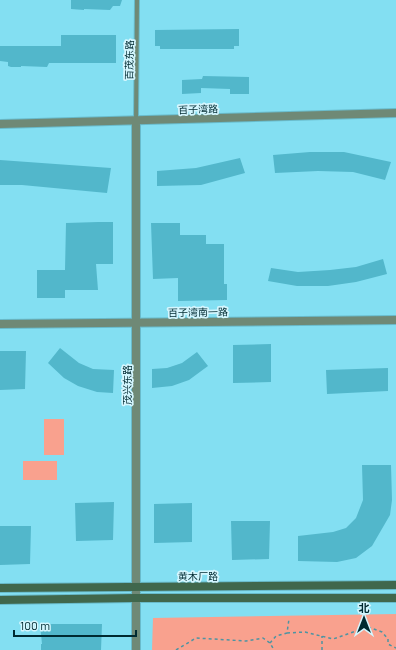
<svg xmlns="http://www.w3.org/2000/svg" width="396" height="650" viewBox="0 0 396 650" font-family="Barlow,'Noto Sans SC',sans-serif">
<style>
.green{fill:#f9a18e}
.building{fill:#52b7cb}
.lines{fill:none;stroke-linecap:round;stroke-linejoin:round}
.service-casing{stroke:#69bbcb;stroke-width:6}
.minor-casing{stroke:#69bbcb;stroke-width:10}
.tertiary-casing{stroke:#69bbcb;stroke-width:10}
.secondary-casing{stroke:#69bbcb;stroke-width:10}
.path{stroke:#4d94a2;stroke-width:1.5;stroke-dasharray:3 3;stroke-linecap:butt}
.service{stroke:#6f8976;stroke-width:4}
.minor{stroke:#6f8976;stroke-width:8}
.tertiary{stroke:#6f8976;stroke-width:8}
.secondary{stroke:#40674c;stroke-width:8}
.labels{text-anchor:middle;stroke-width:3.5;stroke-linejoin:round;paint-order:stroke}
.street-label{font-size:10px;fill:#002a31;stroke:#d4f6fe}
</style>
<rect width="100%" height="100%" fill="#83dff2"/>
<!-- green -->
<path class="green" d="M44 419H64V455H44Z
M23 461H57V480H23Z
M396 614V650H152L153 618Z"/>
<!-- building -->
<path class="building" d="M71 0H122L120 6H113L110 10 84 9V10L71 9Z
M239 29V46H234V49H160V46H155V30Z
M61 35H116V63H49L47 67 21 66V67H11L8 66V62L0 61V46H61Z
M203 76 249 77V94H230V89L201 88V93L182 94V80L202 79Z
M310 152H344L391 162 385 180 353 172 318 171 275 173 273 155Z
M240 158 245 173 201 185 157 186V171L196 168Z
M0 160 111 168 107 193 22 185H0Z
M98 222H113V264H96L98 290H65V298H37V270H65L66 223Z
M151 223H180V235H206V244H224V284H227V300L178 301V278L153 279Z
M383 259 387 274 356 282 328 286H297L268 281 271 268 298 272 330 270 356 267Z
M271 344V382L233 383V345Z
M60 348 79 363 93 369 114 370 113 393 97 392 78 386 64 378 48 363Z
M0 351H26L25 389 0 390Z
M197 352 208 366 189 380 172 386 152 388V369L167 368 182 363Z
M388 368V391L327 394 326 370Z
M362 465H391L392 500 390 515 372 546 356 558 337 562 298 561V536L333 532 346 528 356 518 363 500Z
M114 502 113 540 76 541 75 503Z
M192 503V542L154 543V504Z
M231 521H270L269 559 232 560Z
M0 526H31L30 564 0 565Z
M40 624H102L101 650H41V644H42Z"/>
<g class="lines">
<defs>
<path id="service" d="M136 120 137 0"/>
<path id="minor" d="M0 324 396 320"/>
<path id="tertiary" d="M136 121V650
M0 124 396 113"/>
<path id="secondary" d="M0 588 396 585
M0 600 135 598H396"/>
</defs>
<!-- service casing -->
<use href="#service" class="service-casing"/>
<!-- minor casing -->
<use href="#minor" class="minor-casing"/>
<!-- tertiary casing -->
<use href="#tertiary" class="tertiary-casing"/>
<!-- secondary casing -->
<use href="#secondary" class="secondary-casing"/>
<!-- path -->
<path class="path" d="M287 633 305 632 333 639 368 627 382 632 388 639V644L396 648
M270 643 276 636 287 633 289 619
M176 650 196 638 246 641 263 638 270 643 274 650
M322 650V636"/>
<!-- service -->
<use href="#service" class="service"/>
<!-- minor -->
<use href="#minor" class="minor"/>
<!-- tertiary -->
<use href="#tertiary" class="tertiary"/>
<!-- secondary -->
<use href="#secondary" class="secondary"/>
</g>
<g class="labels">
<!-- street labels -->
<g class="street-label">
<text transform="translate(129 60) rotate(-89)" y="4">百茂东路</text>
<text transform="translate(198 109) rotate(-2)" y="4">百子湾路</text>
<text transform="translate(198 312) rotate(-1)" y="4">百子湾南一路</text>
<text transform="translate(127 385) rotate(-90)" y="4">茂兴东路</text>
<text x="198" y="580">黄木厂路</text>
</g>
</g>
<!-- north arrow -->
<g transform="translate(364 618)" stroke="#d4f6fe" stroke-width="3" paint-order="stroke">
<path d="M0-3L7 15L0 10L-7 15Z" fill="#002a31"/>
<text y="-6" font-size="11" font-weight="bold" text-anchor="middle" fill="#002a31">北</text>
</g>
<!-- scale -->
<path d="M14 630v6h122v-6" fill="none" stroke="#002a31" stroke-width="2"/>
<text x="20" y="630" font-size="12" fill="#002a31" stroke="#d4f6fe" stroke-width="3" paint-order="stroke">100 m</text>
</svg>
